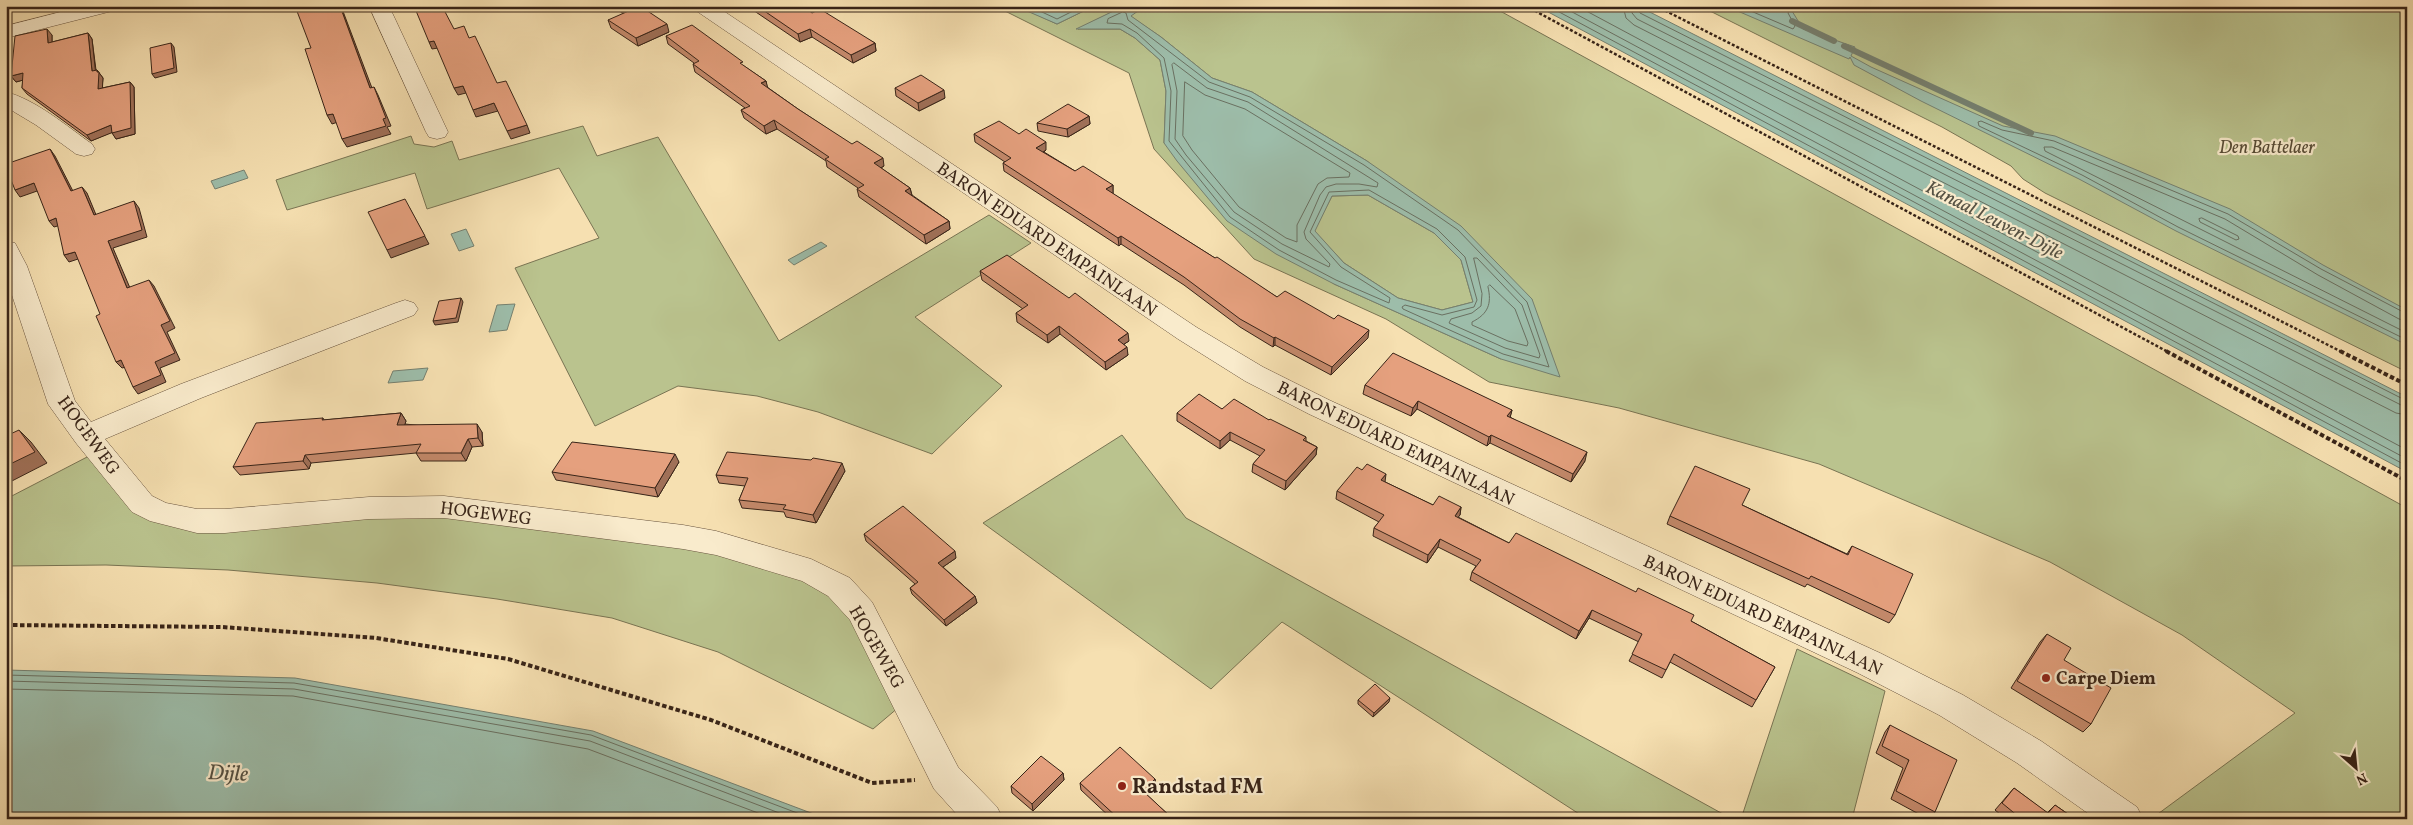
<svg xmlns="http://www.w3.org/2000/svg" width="2413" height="825" viewBox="0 0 2413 825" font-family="Vollkorn,serif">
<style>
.green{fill:#bac38e;stroke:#797453}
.water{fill:#9dbdaa;stroke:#758070;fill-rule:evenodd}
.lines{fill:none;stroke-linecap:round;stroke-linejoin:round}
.shore{stroke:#6a7061;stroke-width:1}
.stream{stroke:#758070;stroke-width:6}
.minor-casing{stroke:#68533e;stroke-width:1}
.path-far1{stroke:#382418;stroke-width:2.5;stroke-dasharray:3 2;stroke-linecap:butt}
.path{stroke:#382418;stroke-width:4;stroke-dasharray:4.5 2.5;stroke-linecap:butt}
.minor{fill:#f9ebcc;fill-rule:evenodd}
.wall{fill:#c58a6c;stroke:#382418}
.shaded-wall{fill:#a07058;stroke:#382418}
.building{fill:#e5a07e;stroke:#382418}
.poi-dot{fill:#8f2418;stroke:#f9ebcc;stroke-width:2}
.labels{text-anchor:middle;stroke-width:4.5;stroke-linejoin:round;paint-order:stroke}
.park-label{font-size:18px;font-style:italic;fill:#584c36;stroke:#f9ebcc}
.street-label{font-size:18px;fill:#382418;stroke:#f9ebcc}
.poi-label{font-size:18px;font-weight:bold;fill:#382418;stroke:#f9ebcc;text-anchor:start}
.water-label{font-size:19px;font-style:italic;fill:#565244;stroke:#f9ebcc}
.near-poi-label{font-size:21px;font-weight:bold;fill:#382418;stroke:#f9ebcc;text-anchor:start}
.near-water-label{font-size:22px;font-style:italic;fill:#565244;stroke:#f9ebcc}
</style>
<rect width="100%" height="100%" fill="#f6e0b1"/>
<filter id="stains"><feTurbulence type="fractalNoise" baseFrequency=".004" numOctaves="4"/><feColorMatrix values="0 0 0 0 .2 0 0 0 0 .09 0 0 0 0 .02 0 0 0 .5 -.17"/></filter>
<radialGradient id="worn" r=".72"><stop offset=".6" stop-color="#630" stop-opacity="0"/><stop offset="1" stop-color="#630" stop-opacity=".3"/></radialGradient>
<!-- green -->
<path class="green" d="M1010 6H1023L1020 7 1057 24 1094 6H1124L1078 29H1120L1135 38 1160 60 1166 91 1164 143 1334 284 1501 359 1532 299 1367 161 1252 92 1212 78 1161 37 1130 16 1145 6H1491L2407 508V819H2151L2295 713 2182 635 2050 562 1819 464 1619 408 1489 382 1386 319 1254 259 1154 149 1129 73 1003 10Z
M1700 6H2407V372L2045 193 2023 179 2011 166 1942 127Z
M583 126 597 156 658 137 779 341 989 215 1031 243 915 317 1002 386 932 454 818 412 757 396 678 386 595 426 515 268 599 238 559 168 427 209 415 173 287 210 276 180 411 136 414 144 434 147 452 141 459 160Z
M1368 195 1434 233 1461 260 1473 302 1442 310 1398 298 1344 263 1314 231 1332 196Z
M1122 435 1186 518 1732 819H1587L1282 622 1211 689 983 523Z
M89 456 140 511H411L683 545 807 578 854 618 899 707 873 729 718 652 612 618 497 599 377 583 228 570 106 565 6 566V499Z
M1797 649 1885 691 1852 819H1741Z"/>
<!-- water -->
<path class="water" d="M1023 6H1094L1057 24 1020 8Z
M1124 6H1145L1131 16 1161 37 1212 78 1252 92 1367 161 1461 226 1532 299 1560 377 1501 359 1334 284 1276 254 1227 221 1177 161 1164 143 1166 91 1160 60 1135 38 1120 29H1076ZM1368 195 1434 233 1461 260 1473 302 1442 310 1398 298 1344 263 1315 231 1332 196Z
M1537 6H1638L2407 397V472Z
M1726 6H1829L1792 11 1803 29 1855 47 1851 56 1871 67 2003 126 2055 136 2230 209 2323 265 2407 310V345L2176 231 2079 179 1921 101 1854 65 1850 57 1849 59Z
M244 170 248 178 215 189 211 181Z
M466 229 474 246 459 251 451 234Z
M821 242 827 246 794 265 788 260Z
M515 304 507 330 489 332 497 305Z
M428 368 423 380 388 383 393 371Z
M6 670 295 678 593 731 827 819H6Z"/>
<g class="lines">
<!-- shore -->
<path class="shore" d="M1029 6 1057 19 1083 6
M1548 6 2407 466
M1561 6 2407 459
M1577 6 2407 450
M1623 6 1626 18 1634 25 2396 413 2407 415
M1631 6 1632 13 1637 19 2407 408
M1637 6 1640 13 2407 401
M1739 6 1793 29 1795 26 1788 13 1791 6
M1123 12 1126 13 1128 20 1209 82 1250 97 1364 165 1458 230 1527 302 1549 367 1503 354 1403 309 1402 307 1405 305 1442 315 1474 307 1477 300 1465 257 1437 229 1369 190 1329 192 1310 232 1341 267 1390 298 1389 303 1336 280 1279 250 1230 217 1169 141 1171 91 1164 58 1137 33 1122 24 1107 23 1108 19Z
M1174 63 1207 88 1248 102 1378 183 1377 187 1359 184H1336L1326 187 1320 195 1304 232 1306 239 1330 264 1329 267 1282 244 1234 212 1186 155 1175 139 1177 91 1172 65Z
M1185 82 1205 95 1245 109 1350 173 1349 177 1327 178 1318 184 1297 225V242L1286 238 1239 207 1192 150 1183 136Z
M2202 218 2238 236 2239 239 2236 240 2200 222 2199 219Z
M1474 258H1477L1522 305 1540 355 1539 358 1505 348 1449 323 1451 319 1472 313 1481 306 1482 294Z
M1490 285 1515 309 1528 343 1527 346 1508 341 1472 325V322C1488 314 1492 304 1488 287Z
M2407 314 2321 269 2228 214 2054 141 2002 130 1981 121 1978 122 1979 126 2082 175 2178 227 2407 340
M2407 321 2399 319 2318 275 2225 219 2052 147H2044L2045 151 2407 333
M6 675 294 683 591 735 813 819
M6 681 294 689 590 741 795 819
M6 689 293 696 588 749 774 819"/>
<!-- stream -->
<path class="stream" d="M1792 21 1834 41
M1844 46 2031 133"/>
<defs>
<path id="minor" d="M84 6H119L116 10 6 38V26Z
M369 6H389L448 132 445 137 437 139 429 137 426 132Z
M692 6H716L1196 327 1263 367 1329 400 1880 653 1963 695 2041 741 2137 807 2143 819H2096L2017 763 1939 715 1858 673 1309 414 1245 381 1178 339 695 10Z
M6 92C35 99 68 127 92 144L95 149 92 154 84 156 76 154 36 125 6 107Z
M6 241 15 243 27 266 75 401 91 422 181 384 396 303 405 300 414 303 418 309 414 315 201 398 105 439 152 496 166 503 197 509H225L369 497 444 496 683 525 716 531 811 559 850 578 872 602 958 767 997 807 1003 819H961L934 789 850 620 828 596 802 581 716 555 683 549 444 518 369 519 225 533H197L150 521 132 512 76 443 48 404 6 277Z"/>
</defs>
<!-- minor casing -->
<use href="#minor" class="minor-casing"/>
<!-- path-far1 -->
<path class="path-far1" d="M1526 6 2168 352
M1656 6 2342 352"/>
<!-- path -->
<path class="path" d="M2166 351 2407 481
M2340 351 2407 385
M6 625 222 627 376 638 508 659 711 720 872 783 915 780"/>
<!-- minor -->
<use href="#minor" class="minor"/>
</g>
<!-- wall -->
<path class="wall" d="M613 6H637L622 13Z
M747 6H803L812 13 875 43 876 51 853 63 812 37 800 42Z
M608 20 669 32 638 46 611 28Z
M88 33 92 39 96 70H97L103 78 102 88 130 82 134 87 135 134 116 139 112 132 91 141 27 94 22 88 23 80 16 82 11 76 52 35V42Z
M666 36 744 66 766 81 767 87 798 109 884 166 881 168 910 188 912 195 949 221 950 229 926 244 859 197 857 189 858 188 827 167 826 161 777 129 766 134 744 118 741 110 745 108 695 72 693 64 694 63 668 44Z
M895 88 945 98 919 111 896 96Z
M1089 116 1090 124 1068 137 1038 131 1037 123Z
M974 134 1046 150 1044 152 1075 171 1113 185V194L1277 297 1368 338 1331 375 1275 345 1273 347 1240 327 1184 285 1121 244 1119 246 1004 171 1003 163 1005 162 975 142Z
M980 271 1129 341 1124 344 1128 355 1106 370 1060 334 1048 343 1017 322 1016 313 1023 309 982 280Z
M1365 385 1512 410 1510 417 1585 461 1571 482 1490 443 1487 446 1417 409 1411 416 1363 394Z
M1222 409 1269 420 1306 437V441L1317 447 1316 455 1285 490 1252 472 1253 464 1260 456 1230 440 1220 449 1177 421V413Z
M401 413 406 421 405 424 482 432 483 446 472 447 466 461H421L416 453 311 463 309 469 240 475 233 467 323 418 324 420Z
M679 462 658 497 556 480 552 472Z
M1362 470 1385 482 1433 505 1461 507 1460 515 1458 517 1509 543 1691 621 1775 667 1752 707 1670 662 1662 678 1629 661 1639 642 1589 618 1576 639 1470 580 1472 572 1476 566 1438 547 1427 563 1373 536 1374 528 1379 522 1336 499 1337 491Z
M845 471 816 523 786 517 784 512 742 508 739 500 745 486 719 483 716 475Z
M1742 505 1847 554 1852 546 1895 615 1889 623 1807 584 1805 587 1667 524 1670 516Z
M864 534 956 558 943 567 975 596 977 603 946 626 912 594 910 588 915 584 866 541Z
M2047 634 2091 724 2083 732 2011 688 2040 642Z
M1358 700 1389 702 1373 717 1358 704Z
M1890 725 1935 812 1930 819H1928L1891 799 1903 768 1876 753 1885 732Z
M1063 773 1064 780 1033 811 1012 793 1011 786Z
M1155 779 1156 787 1147 795 1173 819H1112L1081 790 1080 783Z
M2014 788 2047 813 2055 805 2075 819H2006L1995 810Z"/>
<!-- shaded-wall -->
<path class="shaded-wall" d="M340 6H341L375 96 370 88Z
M620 6H637L622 13Z
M667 24 669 32 638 46 636 38Z
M47 29 52 35V48L48 43Z
M810 29 812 37 800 42 798 34Z
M88 33 92 39 96 76 92 71Z
M434 41 438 48 432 49 429 42Z
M171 43 174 47 177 72 155 78 152 74Z
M875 43 876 51 853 63 851 55Z
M97 70 103 78 102 95 98 89Z
M23 73 27 79 16 82 11 76Z
M766 81 768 89 761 83Z
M130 82 134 87 135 134 116 139 112 133Z
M463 86 466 93 458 95 454 88Z
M374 87 378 95 391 126 387 127 391 134 347 147 342 139Z
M944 90 945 98 919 111 918 103Z
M494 103 498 111 476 117 473 110Z
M333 114 338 122 332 124 327 115Z
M1089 116 1090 124 1068 137 1067 129Z
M774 120 777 129 766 134 764 126Z
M111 125 116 131 91 141 87 135Z
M527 125 530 133 511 139 507 131Z
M1046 142V150L1037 156 1036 148Z
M50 149 55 156 76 197 71 191Z
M883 158 884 166 875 171 874 163Z
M34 183 40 190 20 197 15 190Z
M1113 185V194L1106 198V189Z
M82 187 87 193 99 222 94 215Z
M910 188 912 196 905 191Z
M134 201 139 208 147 237 113 248 133 295 127 288 108 241Z
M409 207 429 244 391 258 387 250Z
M56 218 61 225 54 227 49 221Z
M949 221 950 229 926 244 924 235Z
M1121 236V244L1119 246 1118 238Z
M75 252 81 258 69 262 64 255Z
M149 280 154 286 175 328 167 332 180 360 160 368 166 382 138 394 133 387 155 362 161 325Z
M461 298 463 302 458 322 435 325 433 321Z
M1059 326 1060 334 1048 343 1047 335Z
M1369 330 1368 338 1331 375 1332 367Z
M1128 333 1129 341 1118 348V340Z
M1275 337V345L1273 347 1274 338Z
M1127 347 1128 355 1106 370 1105 362Z
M121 360 126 367 122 368 116 362Z
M1418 401 1417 409 1411 416 1413 408Z
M1512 410 1510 418 1507 416Z
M401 413 406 421 402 433 397 425Z
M477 424 482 432 483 446 478 438Z
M19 430 31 442 47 463 6 484V466Z
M1230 432V440L1220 449V441Z
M1491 435 1490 443 1487 446 1489 437Z
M468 439 472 447 466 461 461 453Z
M1317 447 1316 455 1285 490 1286 481Z
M1587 452 1585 461 1571 482 1573 474Z
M675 454 679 462 658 497 655 488Z
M305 455 311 463 309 469 303 461Z
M842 463 845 471 816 523 813 515Z
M1386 474 1385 482 1380 488 1381 480Z
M1461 507 1460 515 1453 524 1455 516Z
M1440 539 1438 547 1427 563 1428 555Z
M955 551 956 558 940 569 938 563Z
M975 596 977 603 946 626 944 620Z
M1592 610 1589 618 1576 639 1579 631Z
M1390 698 1389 702 1373 717 1374 713Z
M1063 773 1064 780 1033 811 1032 804Z
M1155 779 1156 787 1144 798 1143 791Z"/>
<!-- building -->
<path class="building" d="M295 6H340L370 88 374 87 386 118 383 119 386 126 342 139 333 114 327 115 305 49 311 48Z
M414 6H442L454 29 464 26 469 38 475 36 497 83 506 81 527 125 507 131 494 103 473 110 463 86 454 88 434 41 429 42Z
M640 6 667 24 636 38 608 20Z
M757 6H803L812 13 820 9 875 43 851 55 810 29 798 34Z
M692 25 743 62 740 63 766 81 761 83 798 109 852 144 857 141 883 158 874 163 910 188 905 191 949 221 924 235 857 189 864 185 825 159 829 157 774 120 764 126 741 110 750 106 693 64 699 61 666 36Z
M47 29 48 43 88 33 92 71 97 70V72H99L98 89 130 82 131 128 112 133 111 125 87 135 22 88 23 73 11 76 15 36Z
M171 43 174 68 152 74 150 48Z
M921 75 944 90 918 103 895 88Z
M1068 104 1089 116 1067 129 1037 123Z
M999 121 1019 134 1026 129 1046 142 1036 148 1075 171 1083 166 1113 185 1106 189 1215 258 1217 257 1277 297 1285 291 1334 319 1338 315 1369 330 1332 367 1275 337 1274 338 1240 319 1184 277 1121 236 1118 238 1003 163 1011 158 974 134Z
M50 149 71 191 82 187 94 215 134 201 142 230 108 241 127 288 149 280 170 321 161 325 175 353 155 362 161 375 133 387 121 360 116 362 96 316 100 314 75 252 64 255 56 218 49 221 34 183 15 190 6 167V164Z
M405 199 425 236 387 250 368 212Z
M1007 255 1069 298 1075 293 1128 333 1118 340 1127 347 1105 362 1059 326 1047 335 1016 313 1028 305 980 271Z
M461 298 456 318 433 321 439 301Z
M1393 353 1512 410 1507 416 1587 452 1573 474 1491 435 1489 437 1418 401 1413 408 1365 385Z
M1199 394 1222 409 1234 399 1269 420 1270 419 1306 437 1303 440 1317 447 1286 481 1253 464 1265 450 1230 432 1220 441 1177 413Z
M401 413 397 425 477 424 478 438 468 439 461 453H416L421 444 305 455 303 461 233 467 256 423 323 418 322 420Z
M19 430 35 452 6 466V436Z
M572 442 675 454 655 488 552 472Z
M727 452 811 460 813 458 842 463 813 515 783 509 786 505 739 500 748 478 716 475Z
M1367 464 1386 474 1381 480 1433 505 1439 496 1461 507 1455 516 1509 543 1516 533 1636 592 1638 588 1694 615 1691 621 1775 667 1756 700 1674 654 1666 670 1632 654 1642 634 1592 610 1579 631 1472 572 1481 560 1440 539 1428 555 1374 528 1384 515 1337 491 1357 467 1362 470Z
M1695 466 1750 489 1742 505 1848 555 1852 546 1913 574 1895 615 1811 576 1809 579 1670 516Z
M903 506 955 551 938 563 975 596 944 620 910 588 918 582 864 534Z
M2047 634 2071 648 2064 660 2111 688 2091 724 2017 681Z
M1375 684 1390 698 1374 713 1358 700Z
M1890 725 1957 760 1935 812 1896 791 1909 760 1882 746Z
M1120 747 1155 779 1143 791 1173 819H1119L1080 783Z
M1041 756 1063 773 1032 804 1011 786Z
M2014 788 2048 813 2055 805 2075 819H2018L2019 817 2002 803Z"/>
<!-- markers -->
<g class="poi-dot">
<circle cx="2046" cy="678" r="5"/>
<circle cx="1122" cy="786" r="5"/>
</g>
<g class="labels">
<!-- park labels -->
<g class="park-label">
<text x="2267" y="153">Den Battelaer</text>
</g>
<!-- street labels -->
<g class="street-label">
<text transform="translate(1047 239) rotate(34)" y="6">BARON EDUARD EMPAINLAAN</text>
<text transform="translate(89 435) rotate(54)" y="6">HOGEWEG</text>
<text transform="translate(1396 443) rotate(26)" y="6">BARON EDUARD EMPAINLAAN</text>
<text transform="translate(486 513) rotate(7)" y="6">HOGEWEG</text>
<text transform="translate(1763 615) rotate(25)" y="6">BARON EDUARD EMPAINLAAN</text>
<text transform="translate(877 647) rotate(60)" y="6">HOGEWEG</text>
</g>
<!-- poi labels -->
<g class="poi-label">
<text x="2056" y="684">Carpe Diem</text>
</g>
<!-- water labels -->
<g class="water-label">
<text transform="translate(1995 219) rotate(27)" y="7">Kanaal Leuven-Dijle</text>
</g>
<!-- near-poi labels -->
<g class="near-poi-label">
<text x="1132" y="793">Randstad FM</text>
</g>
<!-- near-water labels -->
<g class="near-water-label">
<text transform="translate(228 772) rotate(3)" y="8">Dijle</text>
</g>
</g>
<!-- margin -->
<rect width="2413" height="825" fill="none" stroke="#f6e0b1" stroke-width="25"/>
<rect x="8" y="8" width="2398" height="810" fill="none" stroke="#382418" stroke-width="2.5"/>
<rect x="12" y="12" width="2388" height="800" fill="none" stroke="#382418"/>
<!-- north arrow -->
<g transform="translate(2356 768) rotate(153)" stroke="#f9ebcc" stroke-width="4" paint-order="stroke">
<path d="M0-4L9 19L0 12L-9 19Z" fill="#382418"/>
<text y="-8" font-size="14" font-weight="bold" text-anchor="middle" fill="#382418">N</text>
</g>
<rect width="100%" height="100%" filter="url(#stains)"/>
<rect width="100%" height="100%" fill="url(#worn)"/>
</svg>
